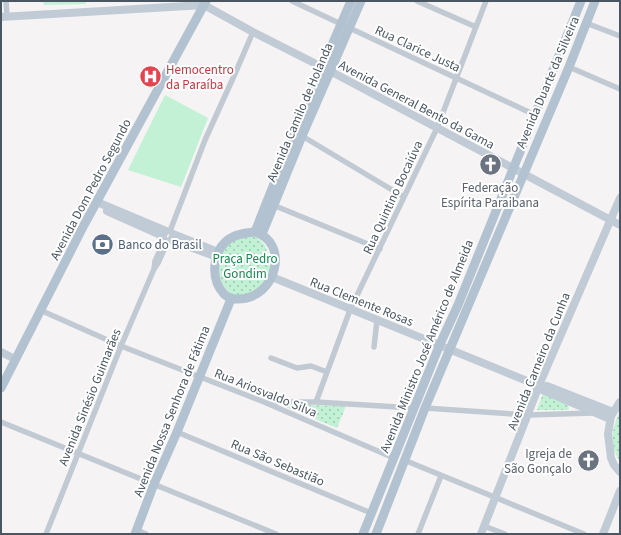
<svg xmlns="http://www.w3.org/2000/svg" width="621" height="535" viewBox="0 0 621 535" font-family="'Source Sans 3',sans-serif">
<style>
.green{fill:#c3f1d5}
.park{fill:url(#park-dots)}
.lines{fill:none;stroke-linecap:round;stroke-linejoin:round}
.street{stroke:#c1cad2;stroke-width:5.5}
.secondary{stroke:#c1cbd6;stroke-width:8}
.primary{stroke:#b3c2d1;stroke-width:9}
.labels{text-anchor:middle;stroke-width:4;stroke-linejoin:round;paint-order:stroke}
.street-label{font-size:13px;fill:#4a5661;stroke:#fff}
.health-label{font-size:13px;fill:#be3a42;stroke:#fff;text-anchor:start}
.worship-label{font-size:13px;fill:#5b616d;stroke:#fff}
.service-label{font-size:13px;fill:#4e5e75;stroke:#fff;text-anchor:start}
.park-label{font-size:13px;fill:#17864f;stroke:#fff}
</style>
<defs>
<pattern id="park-dots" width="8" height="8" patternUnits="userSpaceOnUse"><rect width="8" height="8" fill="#c3f1d5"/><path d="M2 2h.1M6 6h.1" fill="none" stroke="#a0c6b0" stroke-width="1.8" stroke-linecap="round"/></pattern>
</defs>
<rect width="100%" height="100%" fill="#f5f3f3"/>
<!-- green -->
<path class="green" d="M43 1H86V4L44 5Z
M165 95 208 118 181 187 128 170Z"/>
<!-- park -->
<path class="park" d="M251 235C261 239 266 244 268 255 270 259 271 265 270 270 269 281 256 296 244 297 233 298 224 289 221 280 216 267 220 245 233 239 238 236 246 236 251 235Z
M543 393 568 405 569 409 568 410H537Z
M278 404 346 406 337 428Z
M620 411V461C608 444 612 429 620 411Z"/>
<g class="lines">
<!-- street -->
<path class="street" d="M6 1 7 17
M292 1 535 115
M417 1 476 27
M586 23 620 36
M569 67 620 89
M302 136 404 197
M273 205 380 249
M170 231 205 140 234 76 253 32
M154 269 158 263 168 241
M40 310 121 346 264 402 394 458
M374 347 377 320
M271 358 297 368 311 366 327 372
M267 402H316L414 408
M316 402 350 310 437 128 486 1
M425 408 528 415 593 413
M1 422 276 534
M177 432 371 513
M404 460 584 534
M484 526 505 534
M137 530 146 534
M46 534 121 346 154 269 155 261 165 239
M418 534 441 476"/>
<!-- secondary -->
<path class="secondary" d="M1 17 204 5 253 32 330 71 620 225
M97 202 166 231
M107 211 163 236
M173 234 218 252
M171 240 217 257
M272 277 532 383 538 388 610 419
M1 352 15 359
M547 386 613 412
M620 402 611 416 608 434 611 458 614 465 620 472
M481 534 540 383 620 198
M603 534 620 491"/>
<!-- primary -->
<path class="primary" d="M255 232C285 154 318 77 351 1
M255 232C290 242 277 299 238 299 232 299 228 298 224 294 210 279 212 251 229 239 236 234 246 233 255 232Z
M262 234 302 136 361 1
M1 388 84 225 206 1
M135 534 154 484 177 432 231 299
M363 534 440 344 458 305 581 1
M376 534 425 408 569 67 595 1"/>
</g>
<!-- icons -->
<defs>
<symbol id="hospital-disc" viewBox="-11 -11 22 22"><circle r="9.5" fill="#e0444e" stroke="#fff"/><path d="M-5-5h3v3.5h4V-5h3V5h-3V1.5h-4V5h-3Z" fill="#fff"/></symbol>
<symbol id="church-disc" viewBox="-11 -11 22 22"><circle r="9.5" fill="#6b7280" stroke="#fff"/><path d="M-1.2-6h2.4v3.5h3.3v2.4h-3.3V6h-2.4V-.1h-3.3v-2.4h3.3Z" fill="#fff"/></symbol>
<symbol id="bank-disc" viewBox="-11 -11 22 22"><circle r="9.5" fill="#5c6f8a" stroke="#fff"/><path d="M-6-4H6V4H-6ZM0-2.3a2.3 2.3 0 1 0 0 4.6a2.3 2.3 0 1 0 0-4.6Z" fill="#fff"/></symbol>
</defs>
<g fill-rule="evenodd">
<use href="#hospital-disc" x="138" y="64" width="25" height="25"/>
<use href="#church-disc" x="478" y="152" width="25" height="25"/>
<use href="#bank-disc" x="90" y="232" width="25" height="25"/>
<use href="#church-disc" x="576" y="448" width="25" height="25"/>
</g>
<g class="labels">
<!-- street labels -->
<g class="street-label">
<text transform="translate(418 48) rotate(25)" y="5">Rua Clarice Justa</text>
<text transform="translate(547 82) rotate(-67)" y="5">Avenida Duarte da Silveira</text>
<text transform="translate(417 104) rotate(28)" y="5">Avenida General Bento da Gama</text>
<text transform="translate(299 112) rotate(-67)" y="5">Avenida Camilo de Holanda</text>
<text transform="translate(90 189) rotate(-62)" y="5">Avenida Dom Pedro Segundo</text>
<text transform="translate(392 197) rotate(-65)" y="5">Rua Quintino Bocaiúva</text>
<text transform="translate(362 301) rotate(22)" y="5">Rua Clemente Rosas</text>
<text transform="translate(426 346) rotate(-68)" y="5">Avenida Ministro José Américo de Almeida</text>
<text transform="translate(538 361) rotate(-68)" y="5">Avenida Carneiro da Cunha</text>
<text transform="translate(266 392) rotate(22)" y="5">Rua Ariosvaldo Silva</text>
<text transform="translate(89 397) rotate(-68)" y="5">Avenida Sinésio Guimarães</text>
<text transform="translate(171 411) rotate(-68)" y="5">Avenida Nossa Senhora de Fátima</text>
<text transform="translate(278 462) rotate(23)" y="5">Rua São Sebastião</text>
</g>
<!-- health labels -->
<g class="health-label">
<text x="166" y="74">Hemocentro<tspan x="166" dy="15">da Paraíba</tspan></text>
</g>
<!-- worship labels -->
<g class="worship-label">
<text x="490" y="192">Federação<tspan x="490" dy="15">Espírita Paraibana</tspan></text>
<text x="572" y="458" text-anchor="end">Igreja de<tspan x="572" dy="15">São Gonçalo</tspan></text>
</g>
<!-- service labels -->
<g class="service-label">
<text x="118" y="249">Banco do Brasil</text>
</g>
<!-- park labels -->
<g class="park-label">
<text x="245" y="263">Praça Pedro<tspan x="245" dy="15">Gondim</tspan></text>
</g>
</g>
<!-- border -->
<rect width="621" height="535" fill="none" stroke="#4a5661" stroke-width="4"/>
</svg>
